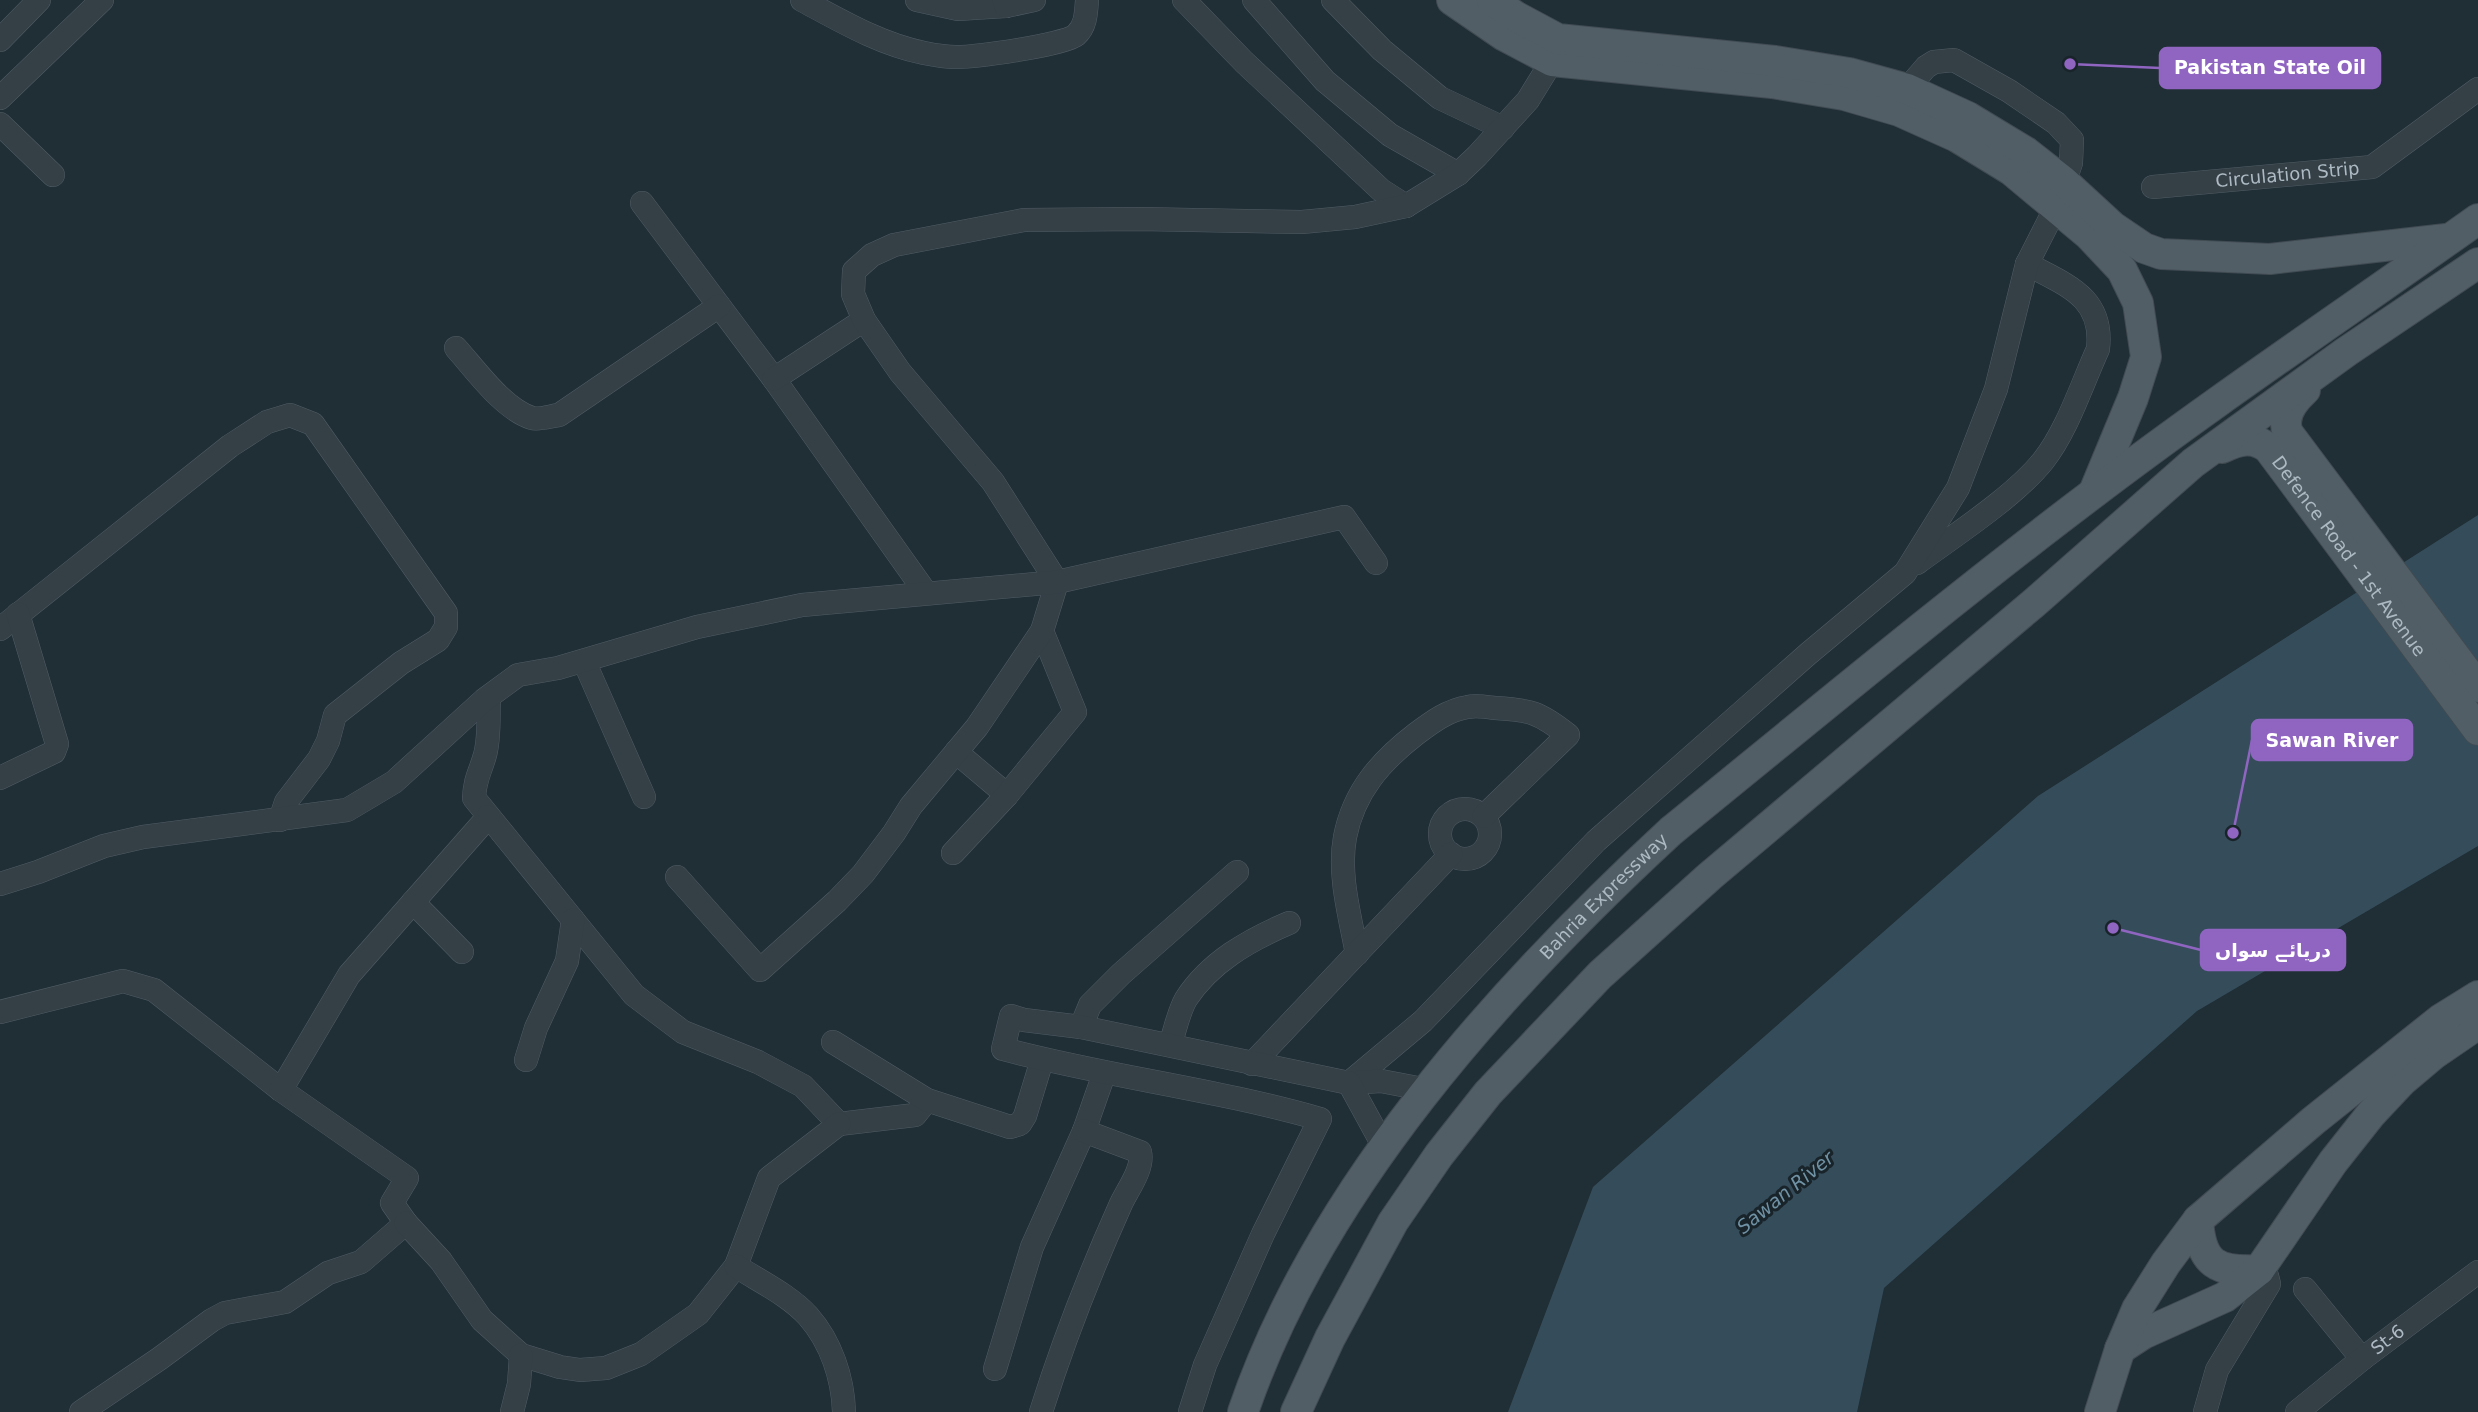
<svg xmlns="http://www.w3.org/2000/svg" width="2478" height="1412" viewBox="0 0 2478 1412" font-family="'DejaVu Sans',Cairo,sans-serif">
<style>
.water{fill:#354d5b}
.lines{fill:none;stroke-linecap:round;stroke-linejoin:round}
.minor-casing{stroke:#515d64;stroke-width:24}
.major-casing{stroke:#404b52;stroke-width:32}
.minor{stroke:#343f46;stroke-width:23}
.major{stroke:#525e66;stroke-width:30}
.labels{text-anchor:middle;stroke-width:6;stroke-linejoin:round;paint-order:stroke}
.street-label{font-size:18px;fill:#aebac3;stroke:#19242a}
.water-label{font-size:19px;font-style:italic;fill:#7092a5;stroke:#19242a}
.leader{fill:none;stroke:#8f65c1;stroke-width:2.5}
.callout-dot{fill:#8f65c1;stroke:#19242a;stroke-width:2.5}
.callout{fill:#8f65c1;stroke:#8f65c1;stroke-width:2.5}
.callout-label{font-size:19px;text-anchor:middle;font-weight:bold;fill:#fff}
</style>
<rect width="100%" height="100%" fill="#202e35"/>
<!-- water -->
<path class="water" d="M2478 515V846L2197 1011 1884 1288 1857 1412H1508L1593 1187 2038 796Z"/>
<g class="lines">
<defs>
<g id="minor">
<path d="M802 0C841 21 880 44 924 53 934 55 946 57 956 57 976 57 1064 45 1076 35 1086 26 1086 13 1087 0"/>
<path d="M917 0 958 9 1006 6"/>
<path d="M1004 0 1006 6 1034 0"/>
<path d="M1184 0 1244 62 1381 190 1406 206"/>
<path d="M1254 0 1325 81 1390 135 1458 174"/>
<path d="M1333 0 1382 50 1440 98 1503 128"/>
<path d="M0 40 39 0"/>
<path d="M0 98 102 0"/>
<path d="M0 124 53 175"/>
<path id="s1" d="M2153 187 2372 167 2478 89"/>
<path d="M642 203 774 379 926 593"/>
<path d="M456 348C475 369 503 409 532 418 539 420 551 416 559 415L719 306"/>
<path d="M774 379 864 320"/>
<path d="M1917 563C1955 535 2014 497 2043 461 2067 431 2082 384 2098 349 2104 297 2066 285 2027 264"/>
<path d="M0 629 230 446 267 422 290 415 313 424 446 613V627L438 640 401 663 335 715 328 741 319 759 286 802 280 820"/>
<path d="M584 661 644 797"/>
<path d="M489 697C488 715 490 737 485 755 480 773 475 778 474 798L634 995 683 1032 758 1062 803 1086 839 1124 915 1115 927 1100"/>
<path d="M956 752 1007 795"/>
<path d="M0 778 54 752 57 744 18 614"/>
<circle cx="1465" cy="834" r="25"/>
<path d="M953 853 1007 795 1075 712 1042 631"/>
<path d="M677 877 760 970 837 901 863 874 894 833 911 806 977 727 1042 631 1057 582 993 482 900 372 864 320 853 294 854 271 872 255 894 245 1024 220 1140 219 1302 222 1355 217 1406 206 1458 174 1477 156 1528 100 1552 61"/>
<path d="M0 884 38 872 104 846 143 837 347 810 394 782 484 700 518 675 558 668 697 627 802 605 1057 582 1344 517 1376 563"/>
<path d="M413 902 462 952"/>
<path d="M1357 954C1350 916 1338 875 1345 837 1354 791 1381 761 1416 734 1432 722 1448 710 1468 707 1476 705 1486 707 1495 708 1530 710 1539 712 1568 735L1484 816"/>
<path d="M0 1012 123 981 154 990 281 1090 407 1178 392 1203 406 1223 361 1262 328 1273 285 1302 225 1313 212 1320 159 1359 81 1412"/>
<path d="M1081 1027 1090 1005 1121 974 1237 872"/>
<path d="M833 1042 927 1100 1010 1127 1020 1124 1025 1116 1042 1060"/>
<path d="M1170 1045C1175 1031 1178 1013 1186 999 1210 962 1249 940 1289 923"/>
<path d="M526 1060 536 1028 567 961 573 920"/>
<path d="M1252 1064 1451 854"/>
<path d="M1349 1083 1423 1021 1596 841 1808 654 1905 573 1958 488 1996 389 2027 264 2056 207 2071 163 2072 140 2056 123 2009 91 1954 60 1934 62 1926 67 1907 89"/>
<path d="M1349 1083 1381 1081 1428 1090"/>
<path d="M281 1090 349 975 488 817"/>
<path d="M406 1223 441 1261 482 1320 521 1355 560 1367 580 1370 606 1368 641 1354 698 1314 736 1266 769 1178 839 1124"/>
<path d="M736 1266C759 1281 789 1295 808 1316 831 1342 843 1378 844 1412"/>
<path d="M2305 1289 2362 1359"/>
<path d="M995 1369 1032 1247 1084 1131 1104 1074"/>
<path d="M512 1412 519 1384 521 1355"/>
<path d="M1041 1412C1063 1342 1090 1273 1120 1206 1127 1190 1144 1169 1140 1152L1084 1131"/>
<path d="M1190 1412 1205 1365 1263 1234 1320 1119C1216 1089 1108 1077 1003 1049L1011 1016 1024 1020 1081 1027 1349 1083 1384 1147"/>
<path d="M2205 1412 2217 1370 2269 1284 2267 1276 2259 1270"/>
<path id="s2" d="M2297 1412 2362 1359 2478 1272"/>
</g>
<g id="major">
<path d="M1452 0 1503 35 1552 61 1772 83 1844 95 1899 111 1957 137 2011 170 2089 235 2122 270 2138 303 2146 357 2133 398 2094 492"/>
<path d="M1492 0 1515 16 1558 39 1775 61 1849 73 1907 89 1968 117 2026 152 2063 181 2113 227 2144 248 2161 254 2270 259 2446 239"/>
<path d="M2305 390C2293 401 2281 416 2288 433L2478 687"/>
<path id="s3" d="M2222 448C2239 440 2254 436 2269 449L2478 730"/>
<path d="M2198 1220C2201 1265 2217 1272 2259 1270"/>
<path d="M2120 1349 2143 1334 2225 1297 2259 1270 2333 1162 2371 1114 2402 1081 2434 1054 2478 1024"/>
<path id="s4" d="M1243 1412C1319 1189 1500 989 1671 831 1810 718 1948 603 2091 495 2217 399 2349 311 2478 219"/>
<path d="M1296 1412 1330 1338 1393 1222 1439 1155 1488 1093 1600 975 1710 876 2034 603 2193 463 2346 352 2478 263"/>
<path d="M2100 1412 2120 1349 2137 1309 2166 1263 2198 1220 2313 1121 2441 1019 2478 996"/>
</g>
</defs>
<!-- minor casing -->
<use href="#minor" class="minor-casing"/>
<!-- major casing -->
<use href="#major" class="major-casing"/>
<!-- minor -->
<use href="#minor" class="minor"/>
<!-- major -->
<use href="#major" class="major"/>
</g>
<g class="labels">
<!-- street labels -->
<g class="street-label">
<text dy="6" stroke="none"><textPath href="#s1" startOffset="135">Circulation Strip</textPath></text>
<text dy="6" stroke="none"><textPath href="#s3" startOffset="184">Defence Road - 1st Avenue</textPath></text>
<text dy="6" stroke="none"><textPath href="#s4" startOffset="635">Bahria Expressway</textPath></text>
<text dy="6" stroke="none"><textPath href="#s2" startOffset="116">St-6</textPath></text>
</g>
<!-- water labels -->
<g class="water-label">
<text transform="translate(1785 1192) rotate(-39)" y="7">Sawan River</text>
</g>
</g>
<!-- callouts -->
<path class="leader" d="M2070 64L2160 68M2233 833L2252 740M2113 928L2201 950"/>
<g class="callout-dot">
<circle cx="2070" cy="64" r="7"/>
<circle cx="2233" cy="833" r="7"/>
<circle cx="2113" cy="928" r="7"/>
</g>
<g class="callout">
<rect x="2160" y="48" width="220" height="40" rx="7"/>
<rect x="2252" y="720" width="160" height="40" rx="7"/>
<rect x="2201" y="930" width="144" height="40" rx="7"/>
</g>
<g class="callout-label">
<text x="2270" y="74">Pakistan State Oil</text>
<text x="2332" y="747">Sawan River</text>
<text x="2273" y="957">دریائے سواں</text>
</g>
</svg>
